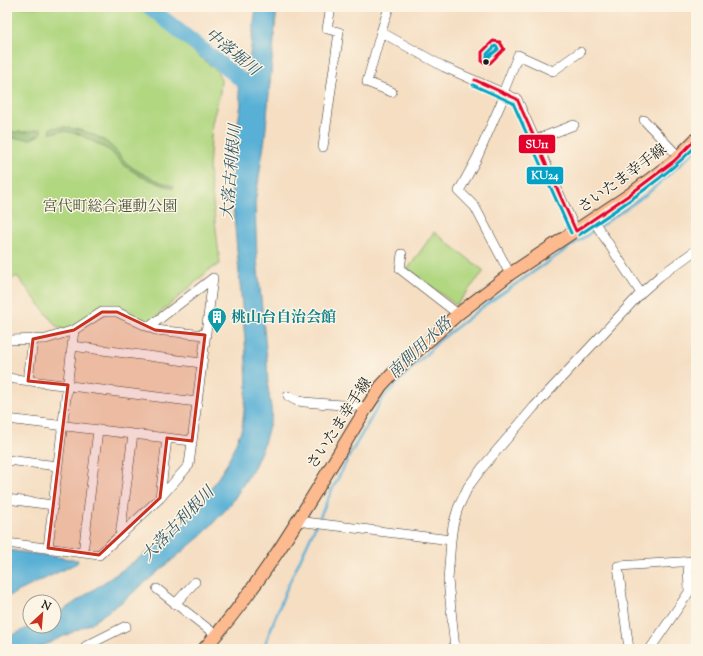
<svg xmlns="http://www.w3.org/2000/svg" width="703" height="656" viewBox="0 0 703 656" font-family="'Sorts Mill Goudy','Noto Serif JP',serif">
<style>
.green{fill:#b1d781;stroke:#667a4e}
.forest{fill:#8cb86f;stroke:#546a46}
.water{fill:#59b0d6;stroke:#3a6679}
.lines{fill:none;stroke-linecap:round;stroke-linejoin:round}
.stream{stroke:#59b0d6;stroke-width:2.5}
.river{stroke:#59b0d6;stroke-width:15}
.minor-casing{stroke:#3d3935;stroke-width:10}
.major-casing{stroke:#3d3935;stroke-width:14}
.minor{stroke:#fff;stroke-width:9}
.major{stroke:#fcba8e;stroke-width:12}
.bus-1-casing{stroke:#fcf5e5;stroke-width:6}
.bus-2-casing{stroke:#fcf5e5;stroke-width:6}
.bus-1{stroke:#e4002b;stroke-width:3}
.bus-2{stroke:#01a2c5;stroke-width:3}
.marked{fill:#c8321e;fill-opacity:0.2;stroke:#c8321e;stroke-width:3;stroke-linejoin:round}
.bus-dot{fill:#1c1c1c;stroke:#fcf5e5;stroke-width:1.5}
.labels{text-anchor:middle;stroke-width:3;stroke-linejoin:round;paint-order:stroke}
.street-label{font-size:15px;fill:#1c1c1c;stroke:#fcf5e5}
.park-label{font-size:15px;fill:#49543a;stroke:#fcf5e5}
.culture-label{font-size:15px;font-weight:bold;fill:#0d838f;stroke:#fcf5e5;text-anchor:start}
.water-label{font-size:16px;font-style:italic;fill:#345766;stroke:#fcf5e5}
.line-badge{stroke:#fcf5e5;stroke-width:1.5}
.badge-label{font-size:11px;text-anchor:middle;font-weight:bold;fill:#fff}
</style>
<rect width="100%" height="100%" fill="#fcf5e5"/>
<filter id="ink" filterUnits="userSpaceOnUse"><feTurbulence type="fractalNoise" baseFrequency=".025" numOctaves="2"/><feDisplacementMap in="SourceGraphic" scale="8" xChannelSelector="R" yChannelSelector="G"/><feConvolveMatrix kernelMatrix="1 2 1 2 8 2 1 2 1" color-interpolation-filters="sRGB"/></filter>
<filter id="wash" filterUnits="userSpaceOnUse"><feTurbulence type="fractalNoise" baseFrequency=".012" numOctaves="4" result="noise"/><feDisplacementMap in="SourceGraphic" scale="16" xChannelSelector="R" yChannelSelector="G"/><feGaussianBlur stdDeviation="0.9" result="paint"/><feColorMatrix in="noise" values="0 0 0 0 0 0 0 0 0 0 0 0 0 0 0 0 0 1.4 0 .05"/><feComposite in="paint" operator="in"/></filter>
<g filter="url(#wash)">
<rect width="100%" height="100%" fill="#f5dec2"/>
<!-- green -->
<path class="green" d="M7 7H140L217 71 221 80 220 92 212 123 209 169 220 264 209 270 149 323 118 309 66 330 57 327 17 276 7 282Z
M434 232 484 271 456 305 408 269Z"/>
<!-- forest -->
<path class="forest" d="M65 127C81 130 98 134 110 145 117 151 122 159 129 165 142 175 158 181 173 186V189L142 177 126 167 109 150 79 134 64 131 50 133V128Z
M41 129V134L31 139 7 138V132H25Z"/>
<!-- water -->
<path class="water" d="M256 7H277L265 138 255 203 257 259 267 359 268 387 272 415 263 447 254 467 231 504 202 535 123 601 90 624 36 649H7V638L31 626H54V615L62 611 118 573 161 542 181 524 204 499 227 464 242 428 247 386 245 339 230 172 241 104 238 87 248 70Z
M7 550 78 560 77 563 7 597Z"/>
<g class="lines">
<!-- stream -->
<path class="stream" d="M318 521 332 490 352 451 383 398 439 341 484 306 647 194 696 150
M263 649 286 590 316 525"/>
<!-- river -->
<path class="river" d="M149 7 239 78 257 94"/>
</g>
</g>
<g filter="url(#ink)">
<g class="lines">
<defs>
<path id="minor" d="M389 7 381 32 444 67 517 99 576 231
M381 32 367 82 392 92
M503 93 518 55 553 71 580 52
M505 94 477 158 459 191 475 207 510 274
M644 120 678 156
M535 140 574 125
M323 147 339 32 327 29 331 7
M593 220 641 293
M402 254 400 269 458 314
M149 327 213 278
M7 340 46 339 74 330 102 312H117L155 330 205 335
M72 346 201 363
M7 378 197 402
M28 381 33 339
M288 396 295 400 304 402 367 407
M7 419 192 441
M7 460 58 466
M160 498 167 438
M7 499 53 505
M297 521 451 540
M120 536 133 434
M7 543 99 555 160 498 189 465 213 278
M48 548 74 330
M83 553 98 430
M157 589 216 635
M175 604 195 582
M86 646 126 626
M455 649 448 580 451 540 453 525 458 508 468 487 482 468 534 407 641 293 660 276 696 250
M629 649 618 566 696 561
M650 649 689 592 688 562"/>
<path id="major" d="M204 649C269 576 316 490 367 407L381 386 395 371 458 314 510 274 629 195 674 161 696 139"/>
</defs>
<!-- minor casing -->
<use href="#minor" class="minor-casing"/>
<!-- major casing -->
<use href="#major" class="major-casing"/>
<!-- minor -->
<use href="#minor" class="minor"/>
<!-- major -->
<use href="#major" class="major"/>
<defs>
<path id="bus-1" d="M493 41 500 42 504 49 490 63 482 62V52Z
M475 80 517 99 576 231
M576 231 629 195 674 161 696 139"/>
<path id="bus-2" d="M495 46 497 47 498 49 487 58V54Z
M473 85 513 103 571 233
M579 235C619 208 661 181 696 146"/>
</defs>
<!-- bus-1 casing -->
<use href="#bus-1" class="bus-1-casing"/>
<!-- bus-2 casing -->
<use href="#bus-2" class="bus-2-casing"/>
<!-- bus-1 -->
<use href="#bus-1" class="bus-1"/>
<!-- bus-2 -->
<use href="#bus-2" class="bus-2"/>
</g>
</g>
<!-- marked area -->
<path class="marked" d="M102 312H117L155 330 205 335 192 441 167 438 160 498 99 555 48 548 68 385 28 381 33 339 74 330Z"/>
<!-- icons -->
<defs>
<symbol id="building-pin" viewBox="-11 -11 22 30"><path d="M0 17L-7.5 6A9.5 9.5 0 1 1 7.5 6Z" fill="#0f9aa8" stroke="#fcf5e5"/><path d="M-4-6H4V6H1V3H-1V6H-4ZM-2.5-4.3h1.7v1.8h-1.7ZM.8-4.3h1.7v1.8H.8ZM-2.5-1h1.7V.8h-1.7ZM.8-1h1.7V.8H.8Z" fill="#fff"/></symbol>
</defs>
<g fill-rule="evenodd">
<use href="#building-pin" x="206" y="306" width="22" height="30"/>
</g>
<!-- markers -->
<circle class="bus-dot" cx="486" cy="62" r="3.5"/>
<g class="labels">
<!-- street labels -->
<g class="street-label">
<text transform="translate(622 178) rotate(-36)" y="5">さいたま幸手線</text>
<text transform="translate(339 423) rotate(-57)" y="5">さいたま幸手線</text>
</g>
<!-- park labels -->
<g class="park-label">
<text x="110" y="211">宮代町総合運動公園</text>
</g>
<!-- culture labels -->
<g class="culture-label">
<text x="231" y="322">桃山台自治会館</text>
</g>
<!-- water labels -->
<g class="water-label">
<text transform="translate(233 51) rotate(39)" y="6">中落堀川</text>
<text transform="translate(230 172) rotate(-85)" y="6">大落古利根川</text>
<text transform="translate(419 347) rotate(-43)" y="6">南側用水路</text>
<text transform="translate(177 523) rotate(-46)" y="6">大落古利根川</text>
</g>
</g>
<g class="line-badge">
<rect x="518" y="134" width="38" height="20" rx="4" fill="#e4002b"/>
<rect x="526" y="166" width="38" height="19" rx="4" fill="#01a2c5"/>
</g>
<g class="badge-label">
<text x="537" y="148">SU11</text>
<text x="545" y="179">KU24</text>
</g>
<!-- margin -->
<rect width="703" height="656" fill="none" stroke="#fcf5e5" stroke-width="24"/>
<!-- north arrow -->
<g transform="translate(42 614) rotate(26)"><circle r="19" fill="#fcf5e5" stroke="#a29e95"/>
<path d="M0-3L7 15L0 10L-7 15Z" fill="#c8321e"/>
<text y="-6" font-size="11" font-weight="bold" text-anchor="middle" fill="#1c1c1c">N</text>
</g>
</svg>
